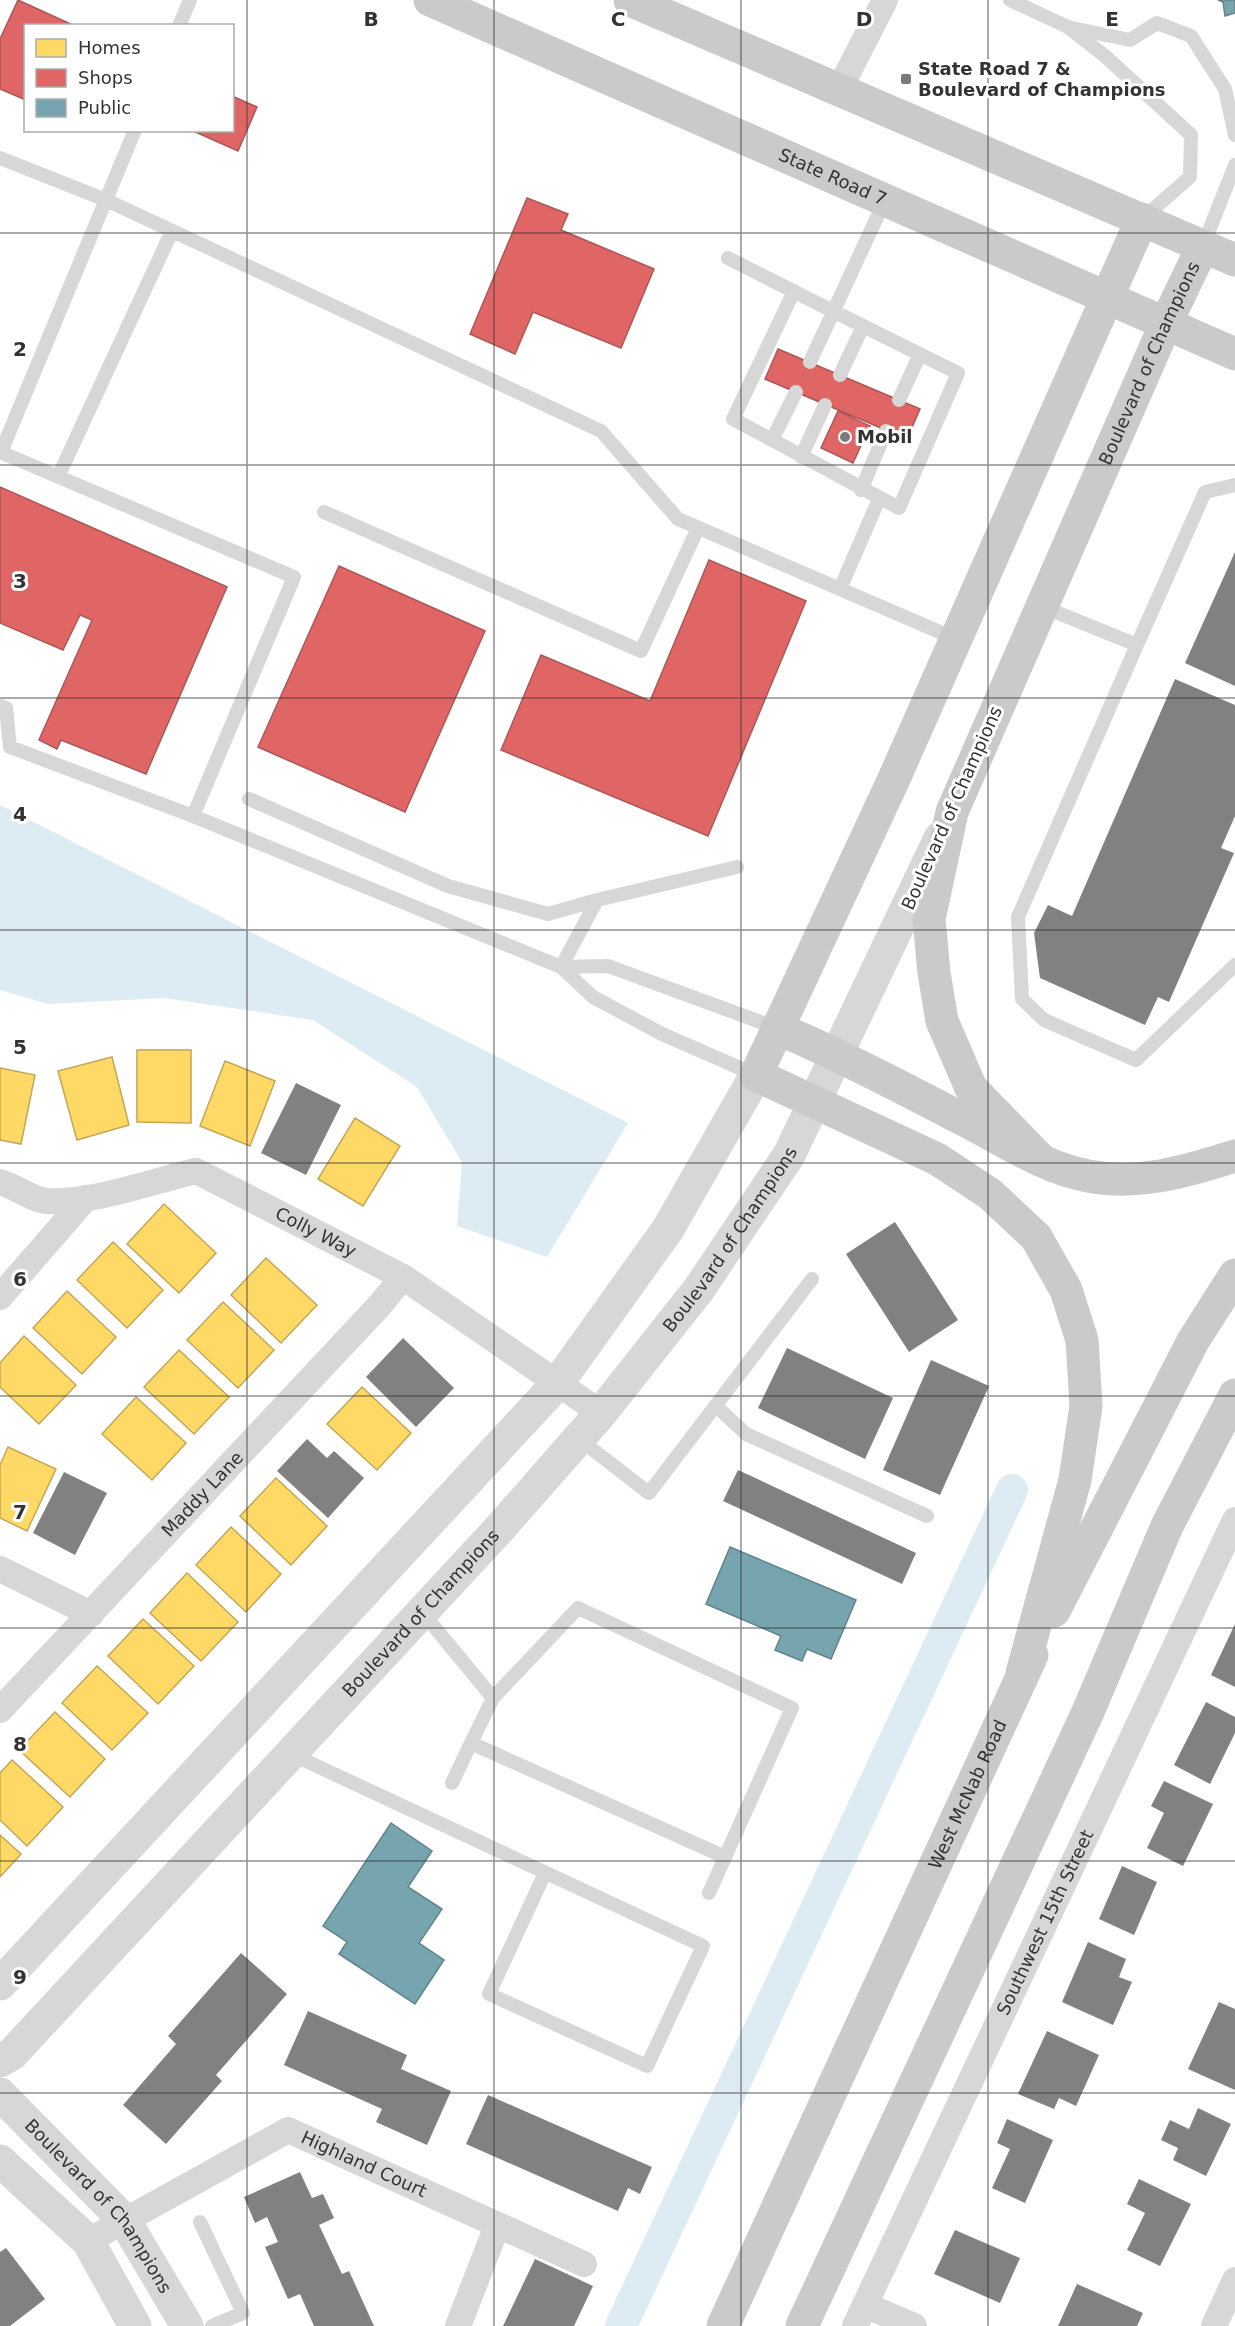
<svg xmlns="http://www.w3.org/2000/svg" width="1235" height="2326" viewBox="0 0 1235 2326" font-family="'DejaVu Sans',sans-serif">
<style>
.water{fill:#ddebf3}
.homes{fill:#ffd966;stroke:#c2a757;stroke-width:1.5}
.shops{fill:#e06666;stroke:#ac5757;stroke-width:1.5}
.public{fill:#76a5af;stroke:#62838a;stroke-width:1.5}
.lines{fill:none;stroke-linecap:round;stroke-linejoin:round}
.canal{stroke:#ddebf3;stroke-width:32}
.building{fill:#818181}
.service{stroke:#d7d7d7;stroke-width:14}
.minor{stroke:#d7d7d7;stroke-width:26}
.tertiary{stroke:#d7d7d7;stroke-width:33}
.primary{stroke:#cacaca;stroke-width:33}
.grid{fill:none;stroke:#333;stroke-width:1.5;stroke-opacity:0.55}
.poi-dot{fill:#7a7a7a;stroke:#fff;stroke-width:2}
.labels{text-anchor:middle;stroke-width:6;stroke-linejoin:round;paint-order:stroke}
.poi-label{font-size:18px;font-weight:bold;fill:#333;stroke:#fff;text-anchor:start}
.street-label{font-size:18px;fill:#333;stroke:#fff}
.grid-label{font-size:20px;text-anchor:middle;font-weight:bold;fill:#333;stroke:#fff;stroke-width:6;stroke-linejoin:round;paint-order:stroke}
</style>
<rect width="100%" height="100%" fill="#fff"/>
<!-- water -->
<path class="water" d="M0 805 628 1123 547 1257 457 1226 462 1162 417 1087 313 1020 164 998 48 1004 0 990Z"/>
<!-- homes -->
<path class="homes" d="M137 1050H191V1123L137 1122Z
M112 1057 129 1125 77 1140 58 1071Z
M225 1061 275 1081 250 1146 200 1126Z
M0 1068 35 1075 21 1144 0 1140Z
M355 1118 400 1146 363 1206 318 1179Z
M164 1204 216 1253 179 1293 127 1244Z
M113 1242 163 1290 127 1328 77 1280Z
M266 1258 317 1305 281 1343 231 1295Z
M67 1291 116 1337 82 1374 33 1328Z
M223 1302 274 1350 238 1388 187 1340Z
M24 1336 76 1385 39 1424 0 1387V1363Z
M179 1350 229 1397 194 1434 144 1387Z
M362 1387 411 1433 377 1470 327 1424Z
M136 1397 186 1443 152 1480 102 1434Z
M8 1447 56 1469 27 1531 0 1518V1465Z
M276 1478 327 1526 291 1565 240 1516Z
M231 1527 281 1574 246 1612 196 1565Z
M187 1573 238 1622 201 1661 150 1613Z
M143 1619 194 1666 158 1704 108 1656Z
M97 1666 148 1713 112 1750 62 1703Z
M55 1712 105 1759 70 1797 19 1750Z
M12 1760 63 1807 27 1846 0 1820V1773Z
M0 1835 21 1854 0 1877Z"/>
<!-- shops -->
<path class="shops" d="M18 0 75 26H26V100L0 89V39Z
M232 96 257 107 238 151 191 130H232Z
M527 198 568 214 561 230 654 269 621 348 533 312 515 354 470 334Z
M778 349 920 409 907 439 765 379Z
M838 411 870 426 853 463 821 448Z
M0 487 227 587 146 774 61 740 57 749 39 740 92 620 80 615 63 650 0 623Z
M709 560 806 601 708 836 501 750 541 655 650 701Z
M339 566 485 631 405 812 258 747Z"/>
<!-- public -->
<path class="public" d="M1218 0H1235V13L1225 16 1223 2Z
M730 1547 856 1600 831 1659 807 1649 802 1661 775 1650 781 1636 706 1604Z
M391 1823 432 1851 408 1887 442 1909 419 1943 444 1960 415 2004 339 1954 347 1942 323 1926Z"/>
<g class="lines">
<!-- canal -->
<path class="canal" d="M621 2326 1012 1490"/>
</g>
<!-- building -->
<path class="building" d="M1235 552V686L1185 663Z
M1175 679 1235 705V816L1221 848 1234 853 1169 1002 1158 997 1145 1025 1040 978 1034 933 1048 905 1072 916Z
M296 1083 341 1105 306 1175 261 1153Z
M895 1222 958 1320 909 1352 846 1254Z
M403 1338 454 1388 416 1427 366 1377Z
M787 1348 893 1398 865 1459 758 1408Z
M931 1360 989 1386 940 1495 883 1470Z
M307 1439 327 1458 334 1451 364 1478 328 1518 277 1471Z
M738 1470 916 1553 902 1584 723 1501Z
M64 1472 107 1493 75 1555 33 1533Z
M1235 1624V1687L1211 1675Z
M1206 1702 1235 1717V1733L1210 1784 1174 1765Z
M1164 1781 1213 1804 1183 1866 1147 1848 1164 1813 1151 1806Z
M1122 1866 1157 1882 1134 1935 1099 1919Z
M1088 1942 1126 1959 1119 1977 1132 1982 1113 2025 1062 2002Z
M241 1953 287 1994 216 2075 222 2081 166 2144 123 2105 176 2044 168 2036Z
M1219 2002 1235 2009V2090L1188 2069Z
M308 2011 407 2055 401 2069 451 2091 427 2145 376 2122 382 2109 284 2065Z
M1047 2031 1099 2055 1076 2106 1059 2098 1054 2109 1018 2094Z
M488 2095 652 2167 640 2194 628 2188 618 2211 466 2144Z
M1198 2108 1231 2124 1206 2176 1173 2160 1178 2148 1161 2140 1170 2120 1189 2129Z
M1007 2119 1053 2140 1025 2203 992 2188 1010 2149 997 2143Z
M300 2172 312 2198 323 2194 334 2218 319 2225 342 2274 349 2271 374 2326H314L300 2294 288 2299 265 2247 278 2242 267 2217 255 2223 244 2197Z
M1139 2179 1191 2204 1160 2266 1127 2250 1145 2213 1127 2204Z
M955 2230 1020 2258 1000 2303 934 2274Z
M6 2248 45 2299 10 2326H0V2252Z
M535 2259 593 2286 574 2326H503Z
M1077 2284 1143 2313 1137 2326H1058Z"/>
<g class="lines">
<!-- service -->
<path class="service" d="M1010 0 1068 27 1105 56 1191 135 1190 177 1142 219
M179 26 190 0
M1072 28 1130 40 1157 23 1191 36 1225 89 1235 135
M0 158 106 200 601 431 678 519 956 639
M1203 246 1235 165
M728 258C804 297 881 335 958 373L899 508 733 419 794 291
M810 362 885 200
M840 375 863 326
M899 400 920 354
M772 440 796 392
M0 452 294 577 193 816 561 967 593 997 662 1034 756 1075
M1 452 135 130
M801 457 825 405
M58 477 172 231
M861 490 886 431
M324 512 641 651 698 528
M840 589 879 499
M1041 606 1137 645 1018 917 1022 999 1044 1020 1136 1060 1235 965
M1137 645 1205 492 1235 485
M0 706 6 708 10 747 193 816
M249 799 448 886 548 914 597 900
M561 967 608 966 777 1028
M561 967 597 900 737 867
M716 1406 746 1434 927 1516
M579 1439 649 1493 812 1279
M422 1612 493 1698 578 1608 792 1708 709 1893
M493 1698 471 1743 725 1857
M291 1754 703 1946 647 2066 489 1994 545 1873
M452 1783 471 1743
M200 2222 243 2313 212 2326"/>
<!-- minor -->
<g class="minor">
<path d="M839 90 885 0"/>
<path id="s1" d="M0 1182C15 1186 32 1200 47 1201 90 1204 153 1181 196 1171L403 1277 601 1413"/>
<path d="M0 1297 86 1198"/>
<path d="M0 1569 91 1614"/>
<path id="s2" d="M0 1710 379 1306 403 1277"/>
<path id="s3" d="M88 2241 288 2130 584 2264"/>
<path d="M865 2305 914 2326"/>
<path d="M458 2326 497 2226"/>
<path id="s4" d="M855 2326 1235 1520"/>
<path d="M1214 2326 1235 2280"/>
</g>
<!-- tertiary -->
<g class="tertiary">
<path d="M0 1984 557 1384 668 1229 756 1075"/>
<path id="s5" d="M0 2061 12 2054 500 1528 601 1413 699 1289 789 1155 940 838"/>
<path id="s6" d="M0 2094 125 2221 187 2326"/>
<path d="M0 2161 88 2241 135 2326"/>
</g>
<!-- primary -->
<g class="primary">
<path id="s7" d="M430 0 1235 354"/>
<path d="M630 0 1235 260"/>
<path d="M777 1028C842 1056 905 1089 968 1122 1006 1142 1046 1168 1088 1176 1138 1186 1188 1171 1235 1156"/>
<path id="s8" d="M1041 1160 971 1088 942 1021 934 973 929 919 952 812 1166 323 1203 246"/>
<path d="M1054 1611 1193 1341 1235 1275"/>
<path d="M1022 1673 1075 1480 1086 1406 1082 1340 1066 1290 1036 1237 990 1194 937 1159 756 1075 893 781 1142 219"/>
<path id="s9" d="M723 2326 1032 1655"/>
<path d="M802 2326 1087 1714 1167 1526 1235 1395"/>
</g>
</g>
<!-- grid -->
<path class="grid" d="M247 0V2326M494 0V2326M741 0V2326M988 0V2326M0 233H1235M0 465H1235M0 698H1235M0 930H1235M0 1163H1235M0 1396H1235M0 1628H1235M0 1861H1235M0 2093H1235"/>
<!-- markers -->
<g class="poi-dot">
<rect x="900" y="73" width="12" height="12" rx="3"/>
<circle cx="845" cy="437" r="6"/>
</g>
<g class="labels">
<!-- poi labels -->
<g class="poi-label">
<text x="918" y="75">State Road 7 &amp;<tspan x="918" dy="21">Boulevard of Champions</tspan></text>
<text x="857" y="443">Mobil</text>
</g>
<!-- street labels -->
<g class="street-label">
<text dy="6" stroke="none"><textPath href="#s7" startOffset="440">State Road 7</textPath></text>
<text dy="6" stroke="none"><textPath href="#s8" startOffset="876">Boulevard of Champions</textPath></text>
<text transform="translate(952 808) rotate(-66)" y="6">Boulevard of Champions</text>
<text dy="6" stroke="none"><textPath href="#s1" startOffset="338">Colly Way</textPath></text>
<text dy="6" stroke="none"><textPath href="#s5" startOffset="1101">Boulevard of Champions</textPath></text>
<text dy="6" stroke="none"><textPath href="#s2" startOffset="296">Maddy Lane</textPath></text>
<text dy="6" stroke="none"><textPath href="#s5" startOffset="615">Boulevard of Champions</textPath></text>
<text dy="6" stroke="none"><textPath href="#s9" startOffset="585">West McNab Road</textPath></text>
<text dy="6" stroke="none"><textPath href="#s4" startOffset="446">Southwest 15th Street</textPath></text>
<text dy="6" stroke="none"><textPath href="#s3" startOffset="312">Highland Court</textPath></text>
<text dy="6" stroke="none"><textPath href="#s6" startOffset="150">Boulevard of Champions</textPath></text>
</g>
</g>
<g class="grid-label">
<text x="371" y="26">B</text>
<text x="618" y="26">C</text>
<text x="864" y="26">D</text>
<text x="1112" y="26">E</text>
<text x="20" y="356">2</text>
<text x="20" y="588">3</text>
<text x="20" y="821">4</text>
<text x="20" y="1054">5</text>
<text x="20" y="1286">6</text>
<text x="20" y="1519">7</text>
<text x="20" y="1751">8</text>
<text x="20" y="1984">9</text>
</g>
<!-- legend -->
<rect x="24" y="24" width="210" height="108" fill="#ffffff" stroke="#adadad" stroke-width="1.5"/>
<rect x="36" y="39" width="30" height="18" fill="#ffd966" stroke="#adadad" stroke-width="1.5"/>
<text x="78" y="54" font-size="18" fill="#333333">Homes</text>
<rect x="36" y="69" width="30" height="18" fill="#e06666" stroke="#adadad" stroke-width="1.5"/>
<text x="78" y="84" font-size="18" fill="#333333">Shops</text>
<rect x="36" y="99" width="30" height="18" fill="#76a5af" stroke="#adadad" stroke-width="1.5"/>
<text x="78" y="114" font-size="18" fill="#333333">Public</text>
</svg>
